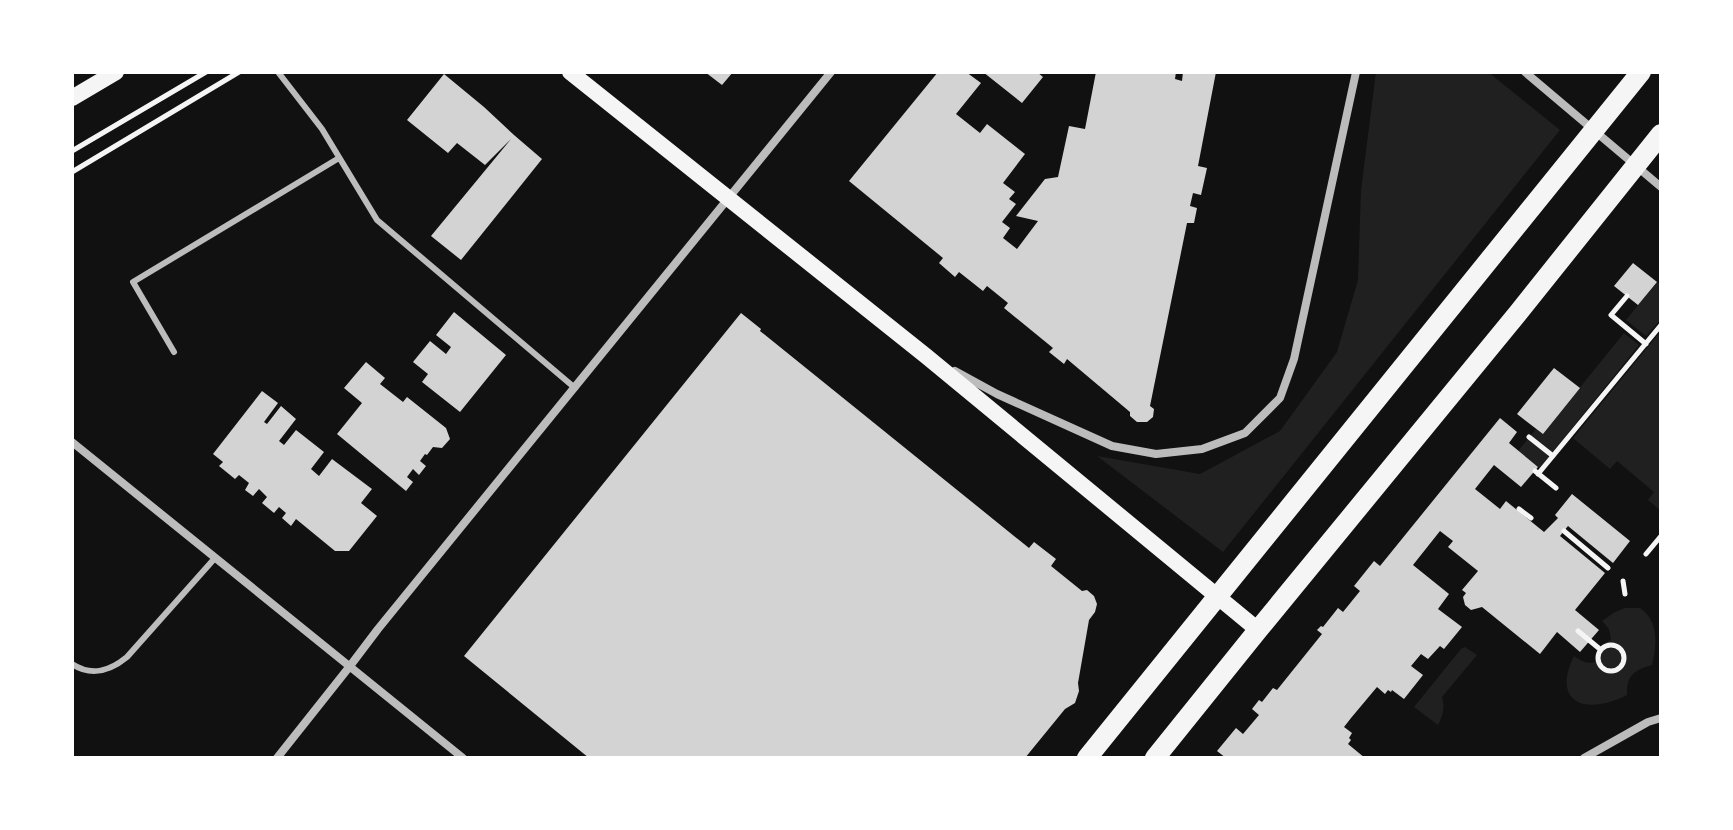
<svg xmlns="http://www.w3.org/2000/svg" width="1733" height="830" viewBox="0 0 1733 830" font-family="'Roboto Serif',serif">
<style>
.green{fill:#202020}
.building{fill:#d3d3d3}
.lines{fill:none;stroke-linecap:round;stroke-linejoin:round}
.path{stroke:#f5f5f5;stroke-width:5}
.service{stroke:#bcbcbc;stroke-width:6}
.minor{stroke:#bcbcbc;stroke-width:8}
.secondary{stroke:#f5f5f5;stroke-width:16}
.primary{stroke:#f5f5f5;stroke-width:20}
</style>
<rect width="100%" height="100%" fill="#111"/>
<!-- green -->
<path class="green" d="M1376 72H1488L1560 130 1223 552 1097 456 1200 474 1280 431 1337 352 1358 280 1361 190Z
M1657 282 1661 285V319L1646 336 1626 320Z
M1661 331V511L1648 500 1654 492 1617 461 1610 469 1573 438Z
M1624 333 1639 345 1540 468 1518 451 1536 429 1543 433Z
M1625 608H1640C1659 621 1657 644 1652 665 1634 670 1626 676 1627 695 1589 715 1550 705 1574 656 1581 661 1586 664 1595 662 1595 651 1600 644 1611 640L1609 629 1602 621 1615 612Z
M1465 647 1477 655 1442 697C1445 707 1443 715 1438 725L1414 707 1461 649Z"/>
<!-- building -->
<path class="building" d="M705 72H733L722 85Z
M938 72H966L981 83 956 114 980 133 987 124 1025 154 1003 183 1015 192 1009 199 1016 204 1002 222 1010 228 1003 238 1017 249 1038 221 1016 216 1045 179 1058 177 1069 126 1085 129 1096 72H1142L1152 74V72H1176L1175 79 1182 81 1183 72H1216L1198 166 1207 168 1201 195 1193 193 1190 206 1197 208 1194 223H1187L1150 406 1154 409 1153 417 1147 422H1137L1130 416V412L1067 359 1064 364 1049 352 1053 348 1004 308 1008 303 987 286 983 291 959 272 955 277 939 263 943 258 849 181Z
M983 72H1037L1043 77 1022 103Z
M444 74 484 107 514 135 542 159 461 260 431 236 511 139 485 165 457 143 448 153 407 120Z
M1633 263 1657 282 1638 305 1614 286Z
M454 312 506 355 460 412 422 382 428 374 413 362 430 341 446 354 451 347 436 335Z
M741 313 761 329 760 331 1029 548 1034 542 1056 559 1051 566 1082 591 1087 590 1094 596 1097 604 1095 612 1089 620 1078 683 1079 691 1075 703 1065 709 1025 758H589L464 656Z
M366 362 385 378 380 384 403 402 407 397 446 428 450 439 442 448 433 447 427 455 425 454 420 461 426 466 419 475 413 469 407 477 413 482 406 491 337 434 362 403 344 388Z
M1554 368 1580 388 1543 434 1517 414Z
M262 391 278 403 264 422 267 424 281 406 296 419 279 441 284 445 296 430 324 452 311 469 319 476 332 459 372 489 361 503 377 516 349 551H335L296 519 291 526 282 518 286 513 279 507 274 513 262 503 267 497 259 489 253 496 245 490 249 483 239 475 235 479 219 466 223 462 213 454Z
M1500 418 1517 432 1509 443 1538 467 1521 487 1494 465 1475 489 1500 509 1506 501 1544 532 1558 518 1555 515 1572 494 1630 541 1613 563 1568 526 1560 536 1605 573 1575 610 1599 630 1580 652 1557 632 1540 654 1482 607 1471 610 1465 605 1463 597 1466 593 1462 590 1478 571 1448 547 1453 541 1440 531 1413 565 1449 594 1438 609 1462 627 1444 649 1440 646 1428 659 1421 654 1411 666 1423 675 1404 699 1392 690 1391 692 1388 690 1385 694 1377 687 1351 718 1344 727 1352 733 1349 738 1351 740 1348 744 1365 758H1226L1217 751 1236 728 1243 734 1259 715 1252 709 1259 700 1262 702 1273 688 1277 690 1322 634 1317 630 1321 626 1323 627 1338 608 1343 612 1360 591 1354 586 1374 561 1380 566Z"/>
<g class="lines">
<!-- path -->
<path class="path" d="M72 151 206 72
M72 172 239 72
M1627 296 1611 315 1646 344
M1529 437 1553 456
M1535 471 1556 488
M1538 474 1661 325
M1519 509 1531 518
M1564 531 1608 568
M1646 554 1661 536
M1623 581 1625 594
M1578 631 1601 650
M1598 658a13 13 0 1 1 26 0a13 13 0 1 1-26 0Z"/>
<!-- service -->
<path class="service" d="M278 72 322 129 377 220 575 388
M174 352 133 282 339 158
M72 664C92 677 110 671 127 657L215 558"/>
<!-- minor -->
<path class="minor" d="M1525 72 1661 187
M955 371 997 394 1112 446 1156 454 1202 449 1245 433 1280 398 1294 359 1356 72
M72 442 463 758
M277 758 350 666 378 629 831 72
M1584 758 1648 722 1661 718"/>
<!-- secondary -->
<path class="secondary" d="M570 72 926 356 1258 630
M72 98 116 72"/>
<!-- primary -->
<path class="primary" d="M1087 758 1641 72
M1155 758 1258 630 1518 313 1661 134"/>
</g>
<!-- border -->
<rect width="1733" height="830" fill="none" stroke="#ffffff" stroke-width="148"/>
</svg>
